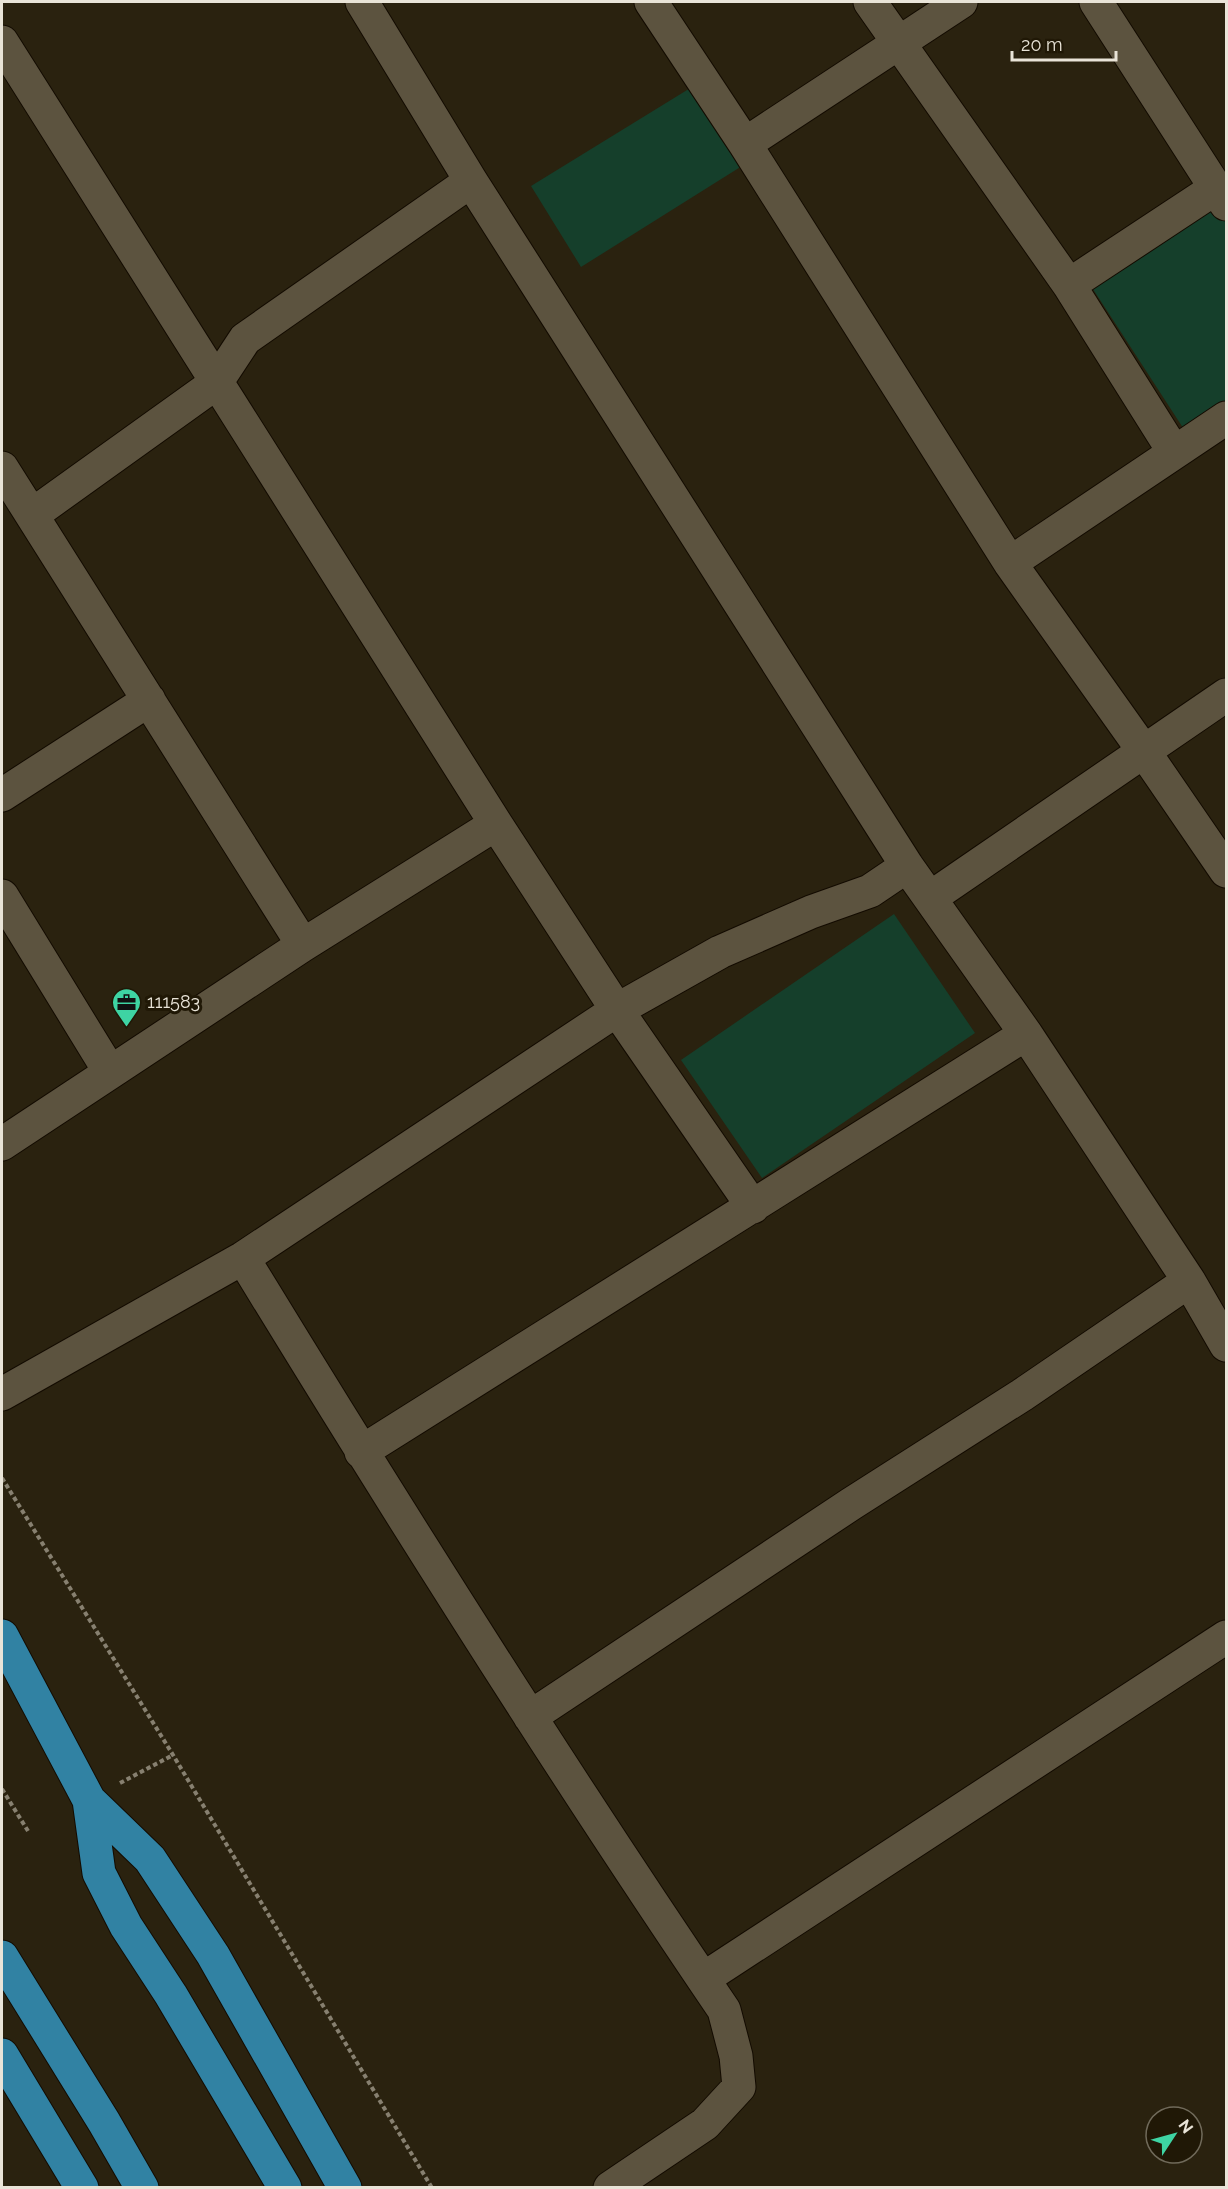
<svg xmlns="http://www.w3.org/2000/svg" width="1228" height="2189" viewBox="0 0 1228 2189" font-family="Raleway,sans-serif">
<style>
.green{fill:#153f2b}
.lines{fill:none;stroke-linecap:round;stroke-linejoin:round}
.minor-casing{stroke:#130b00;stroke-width:35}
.trunk-casing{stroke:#130b00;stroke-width:35}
.path{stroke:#878070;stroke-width:4;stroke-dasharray:4.5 3;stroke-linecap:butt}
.minor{stroke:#5c533f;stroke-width:33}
.trunk{stroke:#3182a3;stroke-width:33}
.labels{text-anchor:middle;stroke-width:6;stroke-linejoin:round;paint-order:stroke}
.poi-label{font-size:18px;fill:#e9e4d8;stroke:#201806;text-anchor:start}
</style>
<rect width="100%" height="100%" fill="#2a220f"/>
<!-- green -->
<path class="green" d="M692 87 742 166 581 267 531 186Z
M1218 200 1226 213V409L1187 434 1089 283Z
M894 914 975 1033 762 1178 681 1060Z"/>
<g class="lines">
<defs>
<path id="minor" d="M362 2 471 181 907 866 1026 1034 1189 1281 1226 1345
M651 2 745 144 1010 563 1143 750 1226 871
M870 2 1069 285 1174 452
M1096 2 1226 204
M2 42 496 824 617 1010 753 1207
M745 144 961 2
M1069 285 1216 188
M2 468 303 945
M32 515 216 383 245 339 471 181
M1010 563 1226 418
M2 795 149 700
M2 896 110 1072
M930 898 1226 695
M2 1144 303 945 496 824
M243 1258C398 1512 557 1764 724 2010L736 2056 739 2087 705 2124 610 2188
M2 1394 243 1258 617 1010 720 952 811 912 870 891 907 866
M361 1452 1026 1034
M530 1717 851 1504 1022 1395 1189 1281
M703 1979 1226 1637"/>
<path id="trunk" d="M2 1636 89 1800 150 1859 213 1955 345 2188
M89 1800 99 1873 126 1926 171 1995 285 2188
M2 1957 104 2122 142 2188
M2 2055 82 2188"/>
</defs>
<!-- minor casing -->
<use href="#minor" class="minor-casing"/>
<!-- trunk casing -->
<use href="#trunk" class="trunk-casing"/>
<!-- path -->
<path class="path" d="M2 1478 173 1755 432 2188
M120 1783 173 1755
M2 1789 28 1831"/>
<!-- minor -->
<use href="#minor" class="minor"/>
<!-- trunk -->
<use href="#trunk" class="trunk"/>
</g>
<!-- icons -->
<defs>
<symbol id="office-pin" viewBox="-11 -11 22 30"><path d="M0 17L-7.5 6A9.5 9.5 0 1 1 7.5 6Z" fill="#3ed4a3" stroke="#201806"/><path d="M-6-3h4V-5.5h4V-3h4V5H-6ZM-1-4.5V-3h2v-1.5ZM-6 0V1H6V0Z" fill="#111"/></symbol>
</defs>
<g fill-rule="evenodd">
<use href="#office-pin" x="110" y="986" width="33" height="45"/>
</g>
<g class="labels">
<!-- poi labels -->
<g class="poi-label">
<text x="147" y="1008">111583</text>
</g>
</g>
<!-- border -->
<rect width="1228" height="2189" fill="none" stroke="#e9e4d8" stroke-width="6"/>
<!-- north arrow -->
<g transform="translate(1174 2135) rotate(54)"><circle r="28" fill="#201806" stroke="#706a5a" stroke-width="1.5"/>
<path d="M0-4.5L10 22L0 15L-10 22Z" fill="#3ed4a3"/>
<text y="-9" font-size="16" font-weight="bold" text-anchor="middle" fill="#e9e4d8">N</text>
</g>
<!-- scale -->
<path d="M1012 51v9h104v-9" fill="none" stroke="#e9e4d8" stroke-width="3"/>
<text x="1021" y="51" font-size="18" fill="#e9e4d8" stroke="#201806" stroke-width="4.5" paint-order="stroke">20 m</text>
</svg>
